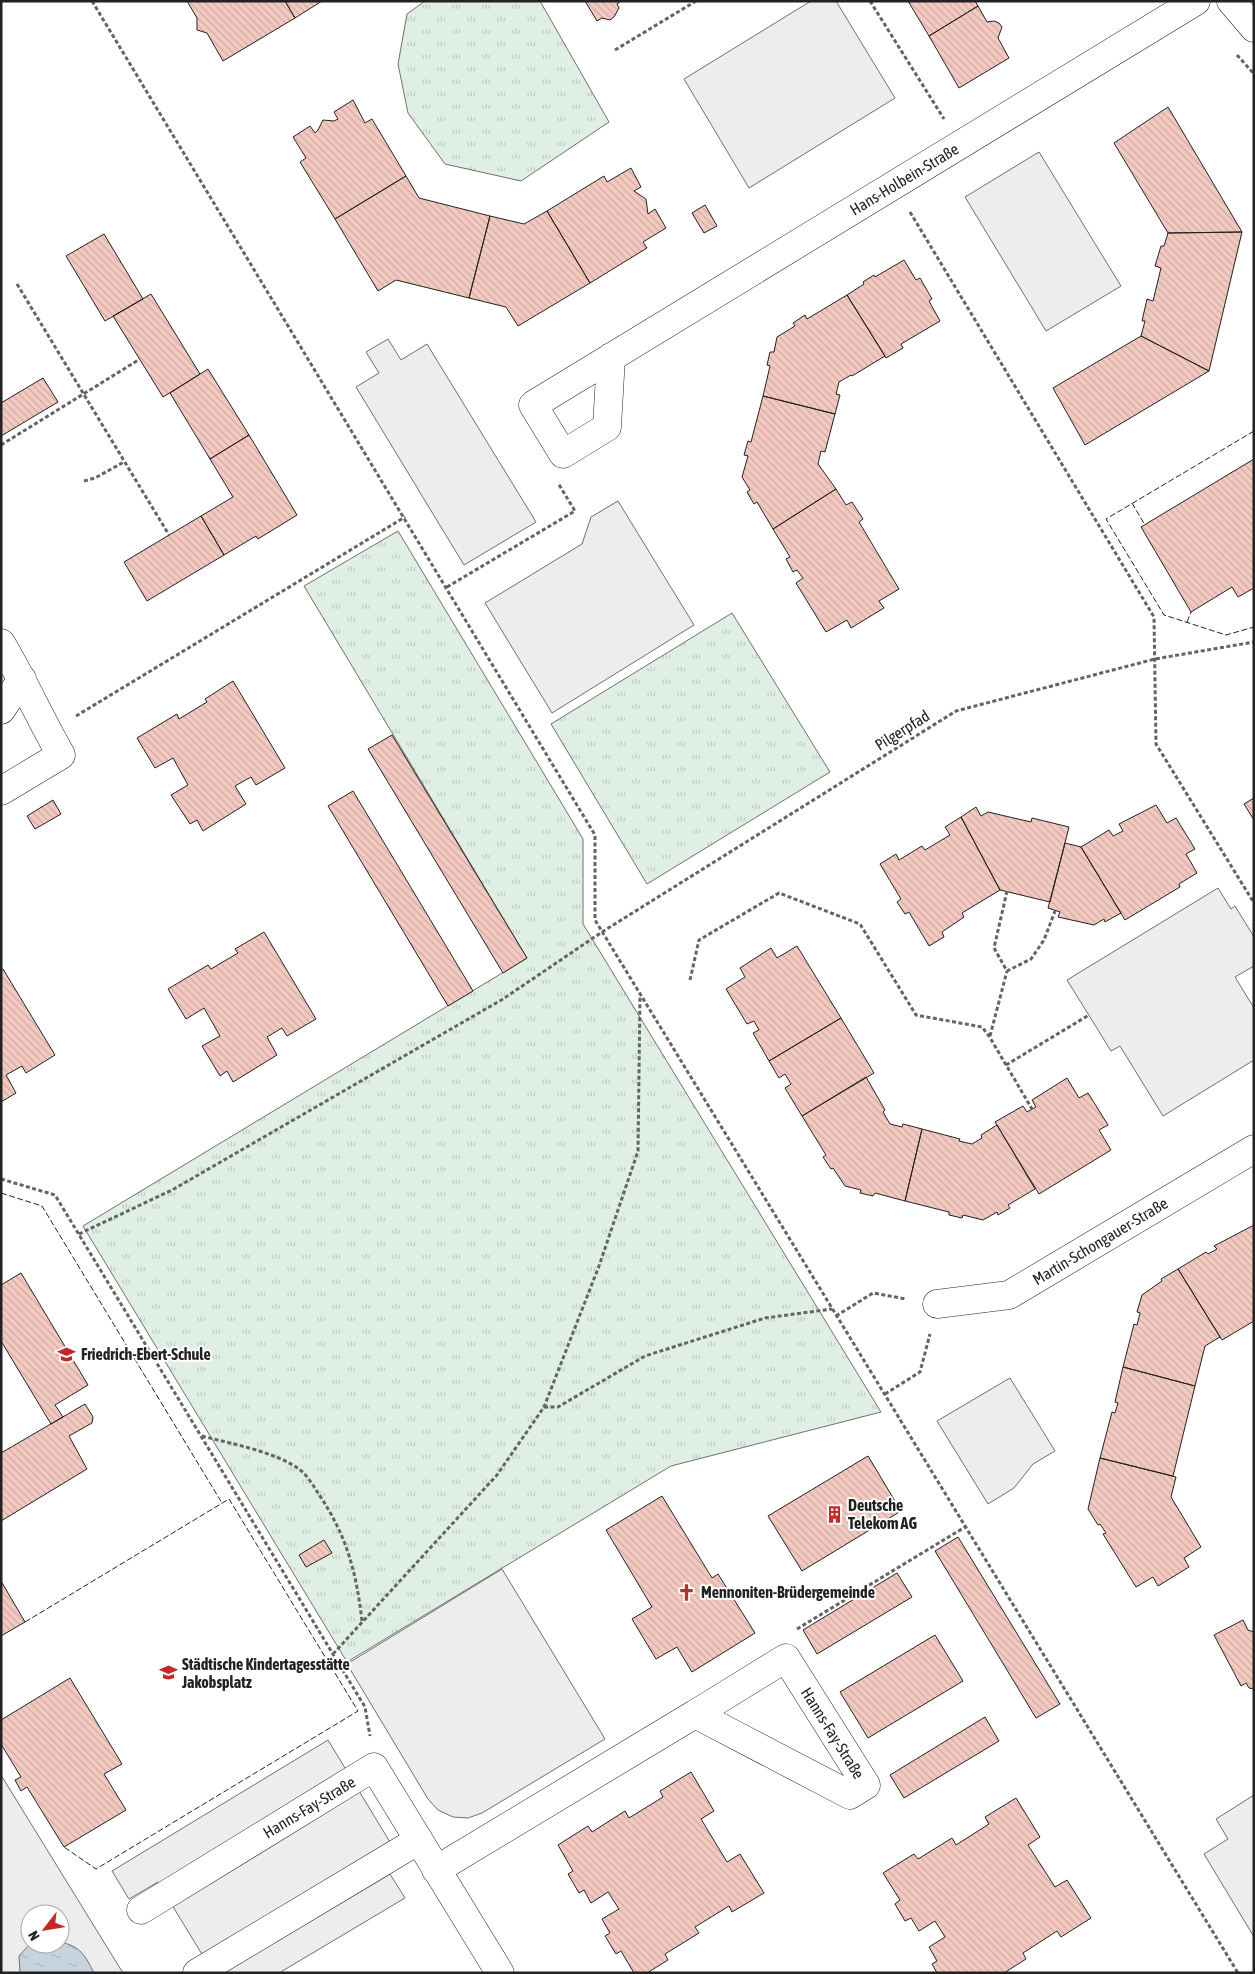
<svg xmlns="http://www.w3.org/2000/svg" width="1255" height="1974" viewBox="0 0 1255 1974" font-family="'Asap Condensed',sans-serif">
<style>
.grass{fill:url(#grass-tufts);stroke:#6f6f6f}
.parking{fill:#ededed;stroke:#6f6f6f;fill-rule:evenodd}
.water{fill:url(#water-ripples);stroke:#6f6f6f}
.building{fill:url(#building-back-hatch);stroke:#222}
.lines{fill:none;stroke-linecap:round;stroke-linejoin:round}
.minor-casing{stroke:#222;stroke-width:29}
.path{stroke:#646464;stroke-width:3;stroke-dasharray:4 2.5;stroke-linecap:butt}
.minor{stroke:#fff;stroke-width:28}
.fence{stroke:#222;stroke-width:1;stroke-dasharray:6 2.5;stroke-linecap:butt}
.labels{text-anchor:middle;stroke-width:4;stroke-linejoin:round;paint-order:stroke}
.street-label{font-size:16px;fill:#222;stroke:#fff}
.poi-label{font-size:16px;font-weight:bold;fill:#222;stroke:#fff;text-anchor:start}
</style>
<defs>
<pattern id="grass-tufts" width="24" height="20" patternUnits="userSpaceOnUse" patternTransform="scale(1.25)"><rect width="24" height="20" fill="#e0efe3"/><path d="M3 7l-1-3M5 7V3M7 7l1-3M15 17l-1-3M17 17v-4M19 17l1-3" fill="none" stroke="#c0cdc2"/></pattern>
<pattern id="water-ripples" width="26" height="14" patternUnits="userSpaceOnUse" patternTransform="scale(1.25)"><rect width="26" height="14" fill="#c7d3dd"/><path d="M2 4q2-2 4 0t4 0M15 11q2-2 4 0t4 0" fill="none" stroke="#abb5bd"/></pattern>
<pattern id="building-back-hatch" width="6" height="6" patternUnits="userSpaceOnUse" patternTransform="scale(1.25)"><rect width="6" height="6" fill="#f3c9c0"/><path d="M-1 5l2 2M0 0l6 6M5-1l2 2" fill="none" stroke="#d0aca5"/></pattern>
</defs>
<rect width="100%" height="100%" fill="#fff"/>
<!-- grass -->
<path class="grass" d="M425 1H540L609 122 521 181 445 164 408 113 398 64 407 14Z
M398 531 583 839V924L881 1412 671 1466 347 1662 83 1226 527 958 304 586Z
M732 613 830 772 647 884 551 724Z"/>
<!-- parking -->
<path class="parking" d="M811 1H836L895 98 749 188 684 79Z
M1039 152 1121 286 1046 331 965 197Z
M388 339 401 360 427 344 536 522 464 565 356 387 379 373 366 352Z
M618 501 694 625 552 713 485 603 582 544 591 517Z
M1218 888 1231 909 1235 906 1254 937V966L1235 977 1254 1008V1060L1163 1116 1120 1046 1111 1051 1067 980Z
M1010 1378 1055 1451 1033 1464 1014 1488 988 1504 937 1421Z
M502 1569 605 1739 482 1813 468 1818 453 1817 438 1810 428 1799 347 1664Z
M328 1740 390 1842 203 1956 158 1882 129 1899 112 1871Z
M1 1775 123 1973H1ZM30 1914H60V1944H30Z
M1254 1795V1937L1204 1854 1228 1839 1216 1819Z
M390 1874 405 1898 279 1973H224Z"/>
<!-- water -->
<path class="water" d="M60 1942C80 1946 85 1955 94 1973H20L19 1956 30 1944H60Z"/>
<!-- building -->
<path class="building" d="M187 1H285L295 18 223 61 207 33 197 30V18Z
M285 1H322L295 18Z
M585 1H621L617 4 619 8 614 17 610 20 602 18 597 21Z
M908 1H975L978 6 929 36Z
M978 6 987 22 994 21 999 23 1002 27 998 38 1009 58 959 88 929 36Z
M353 100 365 123 372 119 406 176 335 219 300 162 306 158 293 137 310 126 315 133 318 130 323 120 334 121 338 119 334 112Z
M1168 107 1242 232 1168 233 1114 143Z
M631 168 641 187 634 191 646 199 648 214 655 209 666 228 643 242 647 248 590 283 547 211 604 176 607 182Z
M406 176 419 198 490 216 469 298 396 280 378 291 335 219Z
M705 205 717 226 704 233 692 213Z
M547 211 590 283 518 326 506 307 469 298 490 216 524 224Z
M1242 232 1209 371 1141 336 1145 321H1142L1147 299 1153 301 1161 268 1155 266 1161 246H1164L1168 233Z
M104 234 143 299 105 321 66 256Z
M904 260 916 280 920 278 932 299 929 301 940 321 901 344 903 348 886 358 847 295 864 284 863 282 874 275 875 277Z
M151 294 200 374 163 397 113 316Z
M847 295 885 356 852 376 851 375 839 382 836 394 840 395 835 414 763 396 770 366 767 365 770 352H774L777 337 795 326 793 323 805 315 807 319Z
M1141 336 1209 371 1085 445 1053 388Z
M208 369 249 435 210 459 170 393Z
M43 378 58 402 1 436V403Z
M763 396 835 414 825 452 821 451 818 464 836 489 773 529 757 502 754 504 747 492 750 490 742 477 748 456 744 455 748 441 751 442Z
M249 435 297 515 258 539 256 536 224 555 201 516 233 497 210 459Z
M1254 459V588L1238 597 1232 587 1191 612 1141 527Z
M836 489 846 505 852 502 863 519 859 522 899 589 879 601 884 608 851 628 847 620 826 632 796 583 803 578 797 570 793 572 786 559 790 557 773 529Z
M201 516 224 555 147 601 124 562Z
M233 681 285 768 256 785 251 777 235 786 246 804 203 831 197 820 190 824 171 795 188 785 173 758 155 768 137 738 177 714 179 719 207 702 205 699Z
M392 735 527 958 503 973 368 749Z
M353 791 473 991 448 1006 328 806Z
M1254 798V820L1244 804Z
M53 800 61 814 35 829 27 816Z
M1156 805 1167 823 1176 818 1195 849 1186 854 1197 873 1179 884 1180 887 1125 920 1081 847 1109 830 1113 836 1123 831 1119 824Z
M976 807 981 816 988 812 1031 822 1032 818 1069 827 1050 902 1000 890 961 817Z
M961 817 1000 890 962 913 964 917 942 932 944 937 929 946 909 912 905 914 897 902 901 899 880 864 896 854 899 860 922 846 925 850 950 835 945 827Z
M1065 843 1081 847 1121 913 1105 922 1104 919 1094 925 1058 917 1060 912 1048 908Z
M264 932 316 1019 287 1036 282 1028 267 1037 277 1055 233 1082 227 1071 220 1076 202 1046 220 1036 204 1008 186 1019 168 989 208 965 211 969 238 953 235 949Z
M797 946 841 1018 769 1061 753 1033 759 1030 754 1021 747 1024 726 989 745 977 740 968 771 948 777 958Z
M3 969 55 1055 26 1073 22 1066 6 1075 16 1093 1 1102V970Z
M841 1018 874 1073 802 1116 785 1088 791 1084 785 1074 779 1078 769 1061Z
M866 1077 885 1110 883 1112 890 1124 902 1127 903 1124 922 1129 905 1201 875 1193 873 1196 860 1193 861 1190 845 1186 833 1168 831 1169 823 1157 826 1155 802 1116Z
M1067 1078 1079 1098 1088 1093 1108 1125 1099 1130 1111 1150 1039 1194 995 1122 1023 1106 1027 1112 1036 1107 1032 1100Z
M997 1125 1035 1189 1008 1205 1010 1208 998 1215 997 1212 983 1220 963 1215 962 1218 949 1215V1212L905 1201 922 1129 960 1139 959 1141 972 1144 982 1138 981 1135Z
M1254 1225V1321L1222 1340 1178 1269 1206 1252 1208 1254 1217 1249 1214 1246Z
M1178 1269 1220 1337 1205 1346 1195 1386 1123 1367 1134 1324 1137 1325 1140 1313 1137 1312 1142 1295 1162 1281 1161 1279Z
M21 1273 88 1385 55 1405 63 1417 51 1424 1 1341V1285Z
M1123 1367 1195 1386 1173 1476 1100 1458 1112 1412 1115 1413 1118 1403 1115 1402Z
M85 1404 93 1417 92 1423 69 1436 87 1469 1 1521V1453Z
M868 1456 901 1511 802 1571 768 1516Z
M1100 1458 1176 1477 1171 1497 1201 1547 1184 1558 1189 1567 1158 1586 1153 1577 1136 1587 1103 1534 1106 1533 1100 1524 1098 1525 1088 1509Z
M662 1496 712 1578 718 1574 755 1633 692 1672 677 1647 656 1659 632 1619 652 1607 606 1530Z
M958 1537 1060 1704 1036 1718 935 1551Z
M324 1540 332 1553 306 1567 299 1555Z
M897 1573 912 1597 817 1654 803 1630Z
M1 1581 25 1622 1 1636Z
M1243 1620 1248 1630 1254 1632V1689L1249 1688 1246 1683 1241 1686 1214 1635Z
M935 1635 963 1681 868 1738 840 1692Z
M70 1678 122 1764 104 1774 126 1810 64 1847 27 1787 21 1791 15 1780 21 1777 1 1744V1720Z
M985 1717 999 1741 904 1798 890 1775Z
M691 1772 714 1811 701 1819 727 1862 740 1854 764 1893 732 1912 729 1906 695 1927 699 1933 665 1954 668 1960 647 1973H634L621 1951 616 1954 605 1936 610 1933 602 1919 619 1909 608 1892 591 1903 584 1890 579 1893 568 1874 573 1871 558 1845 588 1826 592 1832 625 1811 629 1818 663 1797 660 1791Z
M1016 1798 1040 1837 1028 1845 1055 1887 1067 1880 1091 1918 1061 1937 1057 1931 1023 1953 1026 1959 1004 1973H937L932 1964 937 1961 929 1947 945 1937 935 1921 919 1931 911 1918 905 1921 895 1904 900 1900 883 1873 914 1854 918 1859 952 1838 956 1845 989 1824 985 1817Z"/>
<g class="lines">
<defs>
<path id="minor" d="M1231 1 1254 28
M611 357 607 427 563 454 533 405C754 270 976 137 1196 1
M1 643C23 680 40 718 61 755L1 791
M1 710 22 679
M937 1304 1009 1295 1254 1149
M436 1870 695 1714 850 1795 866 1785 786 1658 695 1714
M141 1910 374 1767 500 1973
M197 1973 419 1840"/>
</defs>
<!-- minor casing -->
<use href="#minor" class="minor-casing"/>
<!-- path -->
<path class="path" d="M92 1 595 835V920L1238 1973
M870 1 944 119
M615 50 696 1
M1237 55 1254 74
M910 212 1154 617 1156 744 1254 903
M17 284 169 535
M1 445 140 359
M84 481 95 478 124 462
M447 587 575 511 558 483
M76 716 405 517
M1007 891 994 948 1007 971 1031 959 1044 940 1055 911
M690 980 699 940 779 893 860 924 916 1015 982 1027 989 1036 1032 1109
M990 1036 1007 971
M1006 1065 1089 1015
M1 1179 55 1195 365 1707 370 1736
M79 1234 172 1190 503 999 602 932 956 711 1155 659 1254 642
M836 1316 873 1293 906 1299
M885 1394 920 1372 930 1334
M544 1407H558L645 1356 765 1318 832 1309
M202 1436C232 1444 273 1451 299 1469 307 1475 313 1485 318 1493 347 1536 356 1571 362 1621
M797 1629 965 1527
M333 1654 497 1475 544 1407 599 1266 638 1151 640 995"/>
<!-- minor -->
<use href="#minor" class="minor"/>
<!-- fence -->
<path class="fence" d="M1254 431 1106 519 1164 615 1226 635 1254 627
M1132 503 1145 525
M1187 622 1191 612
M1 1193 42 1206 222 1503
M25 1622 229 1499 358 1711 96 1869 64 1847"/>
</g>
<!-- icons -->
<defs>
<symbol id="school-bare" viewBox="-9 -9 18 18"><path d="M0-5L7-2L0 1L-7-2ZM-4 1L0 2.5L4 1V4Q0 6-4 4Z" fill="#c62828" stroke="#fff" stroke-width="2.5" paint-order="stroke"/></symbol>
<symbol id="building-bare" viewBox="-9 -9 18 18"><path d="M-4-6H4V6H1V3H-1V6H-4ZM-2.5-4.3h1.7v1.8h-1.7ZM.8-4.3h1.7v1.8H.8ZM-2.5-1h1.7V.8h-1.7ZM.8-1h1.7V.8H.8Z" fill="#c62828" stroke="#fff" stroke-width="2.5" paint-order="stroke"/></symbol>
<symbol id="church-bare" viewBox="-9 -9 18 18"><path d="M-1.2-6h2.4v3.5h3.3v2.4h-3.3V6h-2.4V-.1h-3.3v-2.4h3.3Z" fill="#c62828" stroke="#fff" stroke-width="2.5" paint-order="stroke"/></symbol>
</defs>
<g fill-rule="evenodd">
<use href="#school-bare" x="54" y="1342" width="25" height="25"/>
<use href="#building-bare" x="822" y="1502" width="25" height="25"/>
<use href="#church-bare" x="674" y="1580" width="25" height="25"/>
<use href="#school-bare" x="156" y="1660" width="25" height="25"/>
</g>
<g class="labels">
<!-- street labels -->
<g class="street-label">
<text transform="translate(904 179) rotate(-31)" y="6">Hans-Holbein-Straße</text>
<text transform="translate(902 730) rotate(-32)" y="6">Pilgerpfad</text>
<text transform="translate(1100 1241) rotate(-31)" y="6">Martin-Schongauer-Straße</text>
<text transform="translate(833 1733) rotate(58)" y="6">Hanns-Fay-Straße</text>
<text transform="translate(309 1807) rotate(-31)" y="6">Hanns-Fay-Straße</text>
</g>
<!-- poi labels -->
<g class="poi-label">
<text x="81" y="1360">Friedrich-Ebert-Schule</text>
<text x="848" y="1511">Deutsche<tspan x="848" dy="18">Telekom AG</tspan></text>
<text x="701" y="1598">Mennoniten-Brüdergemeinde</text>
<text x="182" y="1670">Städtische Kindertagesstätte<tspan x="182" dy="18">Jakobsplatz</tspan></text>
</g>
</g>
<!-- border -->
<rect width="1255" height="1974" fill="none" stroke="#222222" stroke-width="5"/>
<!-- north arrow -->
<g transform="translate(45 1929) rotate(239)"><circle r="24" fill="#ffffff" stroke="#a7a7a7"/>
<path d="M0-4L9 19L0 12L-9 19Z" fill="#c62828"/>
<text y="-8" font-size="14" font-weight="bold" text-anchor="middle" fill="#222222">N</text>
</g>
</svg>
